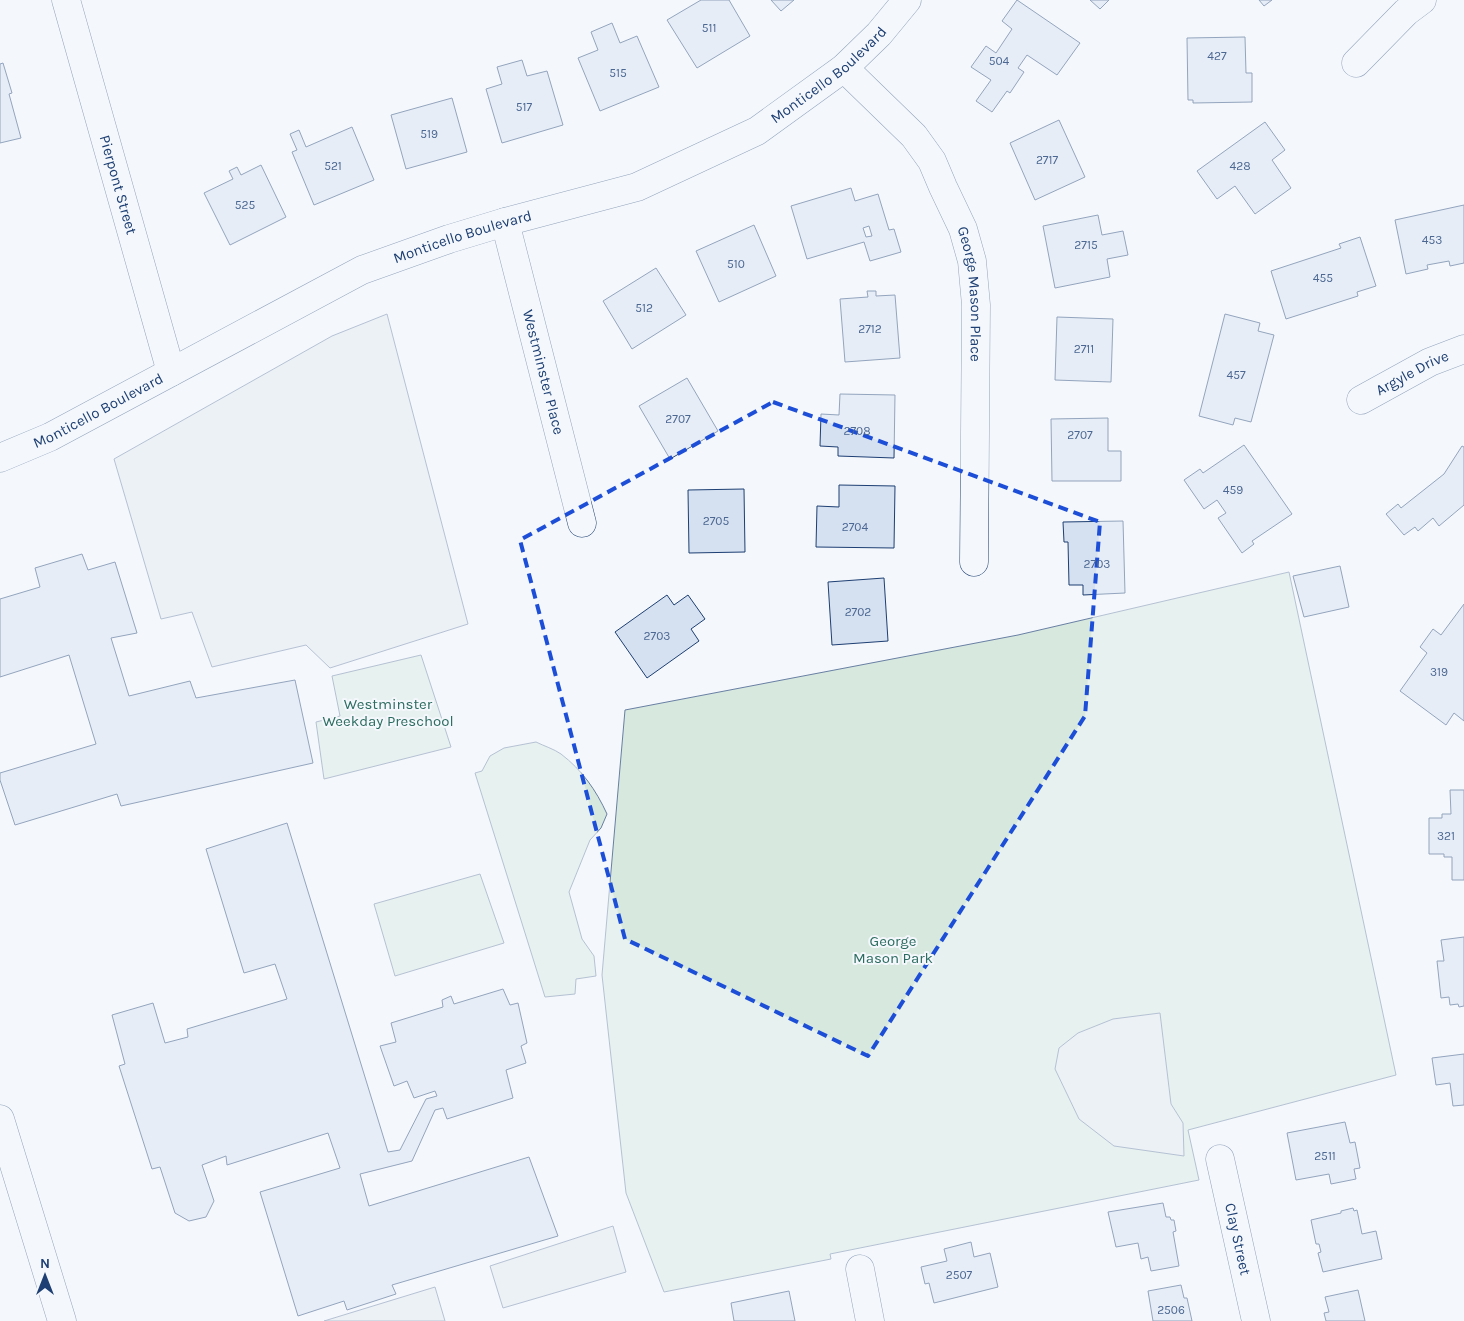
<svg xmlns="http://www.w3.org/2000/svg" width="1464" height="1321" viewBox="0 0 1464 1321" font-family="Karla,sans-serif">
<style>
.green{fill:#d7e8df;stroke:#687fa3}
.parking{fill:#e3e8f0;stroke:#687fa3}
.building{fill:#d5e0f0;stroke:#1d3f73;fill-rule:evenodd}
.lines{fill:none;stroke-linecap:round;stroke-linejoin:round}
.minor-casing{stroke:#1d3f73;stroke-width:29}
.minor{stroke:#f4f7fb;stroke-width:28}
.marked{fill:none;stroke:#1d4ed8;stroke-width:4;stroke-dasharray:10 6;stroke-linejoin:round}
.labels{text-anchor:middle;stroke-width:4;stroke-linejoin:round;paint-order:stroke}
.number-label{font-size:12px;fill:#4b6792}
.street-label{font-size:15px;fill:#1d3f73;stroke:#f4f7fb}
.park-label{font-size:15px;fill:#2c6c60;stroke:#f4f7fb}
</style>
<rect width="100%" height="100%" fill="#f4f7fb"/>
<!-- green -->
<path class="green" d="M1289 572 1396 1075 1188 1130 1199 1180 830 1254 831 1259 664 1292 626 1193 602 975 625 710 1018 635Z
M421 655 451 747 324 779 316 722 340 716 332 676Z
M536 742C544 746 554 749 561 754 582 770 596 790 607 814L601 828 590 840 569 892 582 939 594 956 596 976 576 979 575 994 545 997 475 773 482 771 490 756 504 748Z
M480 874 504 943 395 976 374 904Z"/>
<!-- parking -->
<path class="parking" d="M387 314 468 624 330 668 306 645 212 667 192 612 161 619 114 459 332 336Z
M1160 1013 1171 1104 1183 1123 1184 1156 1114 1146 1079 1119 1055 1069 1059 1048 1078 1033 1113 1019Z
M613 1226 626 1272 503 1308 490 1266Z
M435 1287 445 1321H324Z"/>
<!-- building -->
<path class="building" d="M701 0H729L750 36 697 68 667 20Z
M771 0H794L781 11Z
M1017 0 1080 43 1057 75 1027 55 1018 68 1024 72 1010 93 1007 91 992 112 976 101 991 80 971 67 986 46 996 53 1012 29 1002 21Z
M1090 0H1109L1100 9Z
M1259 0H1272L1264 6Z
M612 23 620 43 637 36 659 87 600 111 578 58 598 50 591 32Z
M1245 37 1246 73H1252V102L1193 103V100H1188L1187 38Z
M522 60 527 76 547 71 563 125 502 143 486 89 502 84 497 67Z
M3 63 12 93 9 94 21 138 0 143V64Z
M452 98 467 152 406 169 391 115Z
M1059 120 1085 177 1035 200 1010 143Z
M1265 122 1285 150 1272 160 1291 188 1255 214 1235 186 1217 199 1197 171Z
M352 127 374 180 314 205 292 152 297 150 290 134 299 130 306 147Z
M261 165 286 217 230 245 204 193 233 179 229 171 237 167 241 175Z
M851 188 855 201 878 194 889 230 894 229 901 252 870 261 864 242 807 259 791 206ZM869 226 872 236 866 237 863 228Z
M1464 205V263L1450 266 1449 261 1427 265 1428 269 1406 274 1395 220Z
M1098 215 1102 235 1123 231 1128 255 1107 259 1110 277 1055 288 1043 226Z
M754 225 776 276 719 302 696 251Z
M1360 237 1376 286 1357 292 1358 296 1286 319 1271 271 1341 248 1339 244Z
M656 268 686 315 632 349 603 301Z
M867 291H876V296L895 295 900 358 845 362 840 299 868 297Z
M1225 314 1260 323 1258 331 1274 335 1251 422 1235 418 1233 425 1199 416Z
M1057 317 1113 319 1111 382 1055 380Z
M687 378 718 431 670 459 639 406Z
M840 394 895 395 894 458 838 456V447L820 446 821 414 839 415Z
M1108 418V451H1121V481H1052L1051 419Z
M1244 445 1292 514 1252 541 1254 544 1242 553 1218 518 1226 513 1217 500 1204 509 1184 480 1200 469 1203 473Z
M1462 446 1464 447V505L1439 526 1433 518 1418 531 1415 527 1404 535 1386 514 1398 504 1401 508 1444 474Z
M839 485 895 486 894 548 816 547 817 506 839 507Z
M744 489 745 552 689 553 688 490Z
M1123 521 1125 593 1083 595V585H1069L1068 542H1064L1063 522Z
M82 554 88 570 115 562 137 633 111 638 129 696 190 681 196 698 295 680 313 763 121 806 117 794 15 825 0 780V773L96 744 69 655 0 677V599L40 587 35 568Z
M1340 566 1349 607 1304 617 1293 576Z
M884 578 888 641 832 645 828 582Z
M667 595 674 605 688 595 705 619 691 629 699 641 647 678 615 632Z
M1464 604V721L1454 713 1446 725 1400 691 1427 653 1420 647 1433 629 1441 635Z
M1450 790H1464V880H1452V857H1444V854H1429V818H1442V814H1451Z
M287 823 388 1152 400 1150 426 1099 437 1096 435 1091 414 1098 407 1081 394 1086 380 1046 396 1042 391 1023 443 1007 442 1000 451 996 454 1004 503 989 510 1005 518 1003 527 1043 521 1046 526 1063 506 1070 513 1098 447 1119 443 1108 435 1110 412 1161 360 1174 369 1206 529 1157 558 1236 392 1285 396 1294 347 1310 344 1301 298 1316 260 1192 340 1168 328 1133 227 1165 226 1156 202 1165 214 1201 206 1217 189 1221 175 1213 160 1167 152 1169 119 1066 125 1064 112 1015 153 1003 165 1043 188 1037 187 1029 287 999 275 964 244 973 206 849Z
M1464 937V1006L1459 1007 1458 1004 1450 1005 1449 997 1441 998 1437 961H1444L1441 940Z
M1464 1054V1105L1453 1106 1450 1083 1436 1085 1432 1058Z
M1345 1122 1350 1143 1355 1142 1360 1168 1354 1169 1356 1179 1331 1184 1329 1174 1296 1180 1287 1133Z
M1163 1203 1166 1217H1170L1171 1220H1174L1176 1231 1173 1232 1179 1266 1151 1271 1148 1257 1141 1259 1138 1243 1116 1247 1108 1212Z
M1353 1208 1354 1211 1357 1210 1362 1234 1376 1231 1382 1259 1323 1272 1318 1253 1321 1252 1319 1244H1316L1311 1220 1341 1213V1211Z
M971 1242 974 1257 990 1253 998 1287 934 1303 929 1283 925 1284 921 1267 947 1261 944 1249Z
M1181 1285 1184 1298H1187L1192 1321H1153L1148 1291Z
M1358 1290 1365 1321H1326L1324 1313 1329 1312 1325 1297Z
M789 1291 795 1321H734L731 1303Z"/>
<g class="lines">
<defs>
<g id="minor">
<path id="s1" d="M66 0 171 372"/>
<path d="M1356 63 1406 12 1422 0"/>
<path id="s2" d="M844 68 914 136 932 161 943 187 963 229 972 261 976 305 974 562"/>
<path id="s3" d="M505 222 582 523"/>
<path id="s4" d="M1361 400 1430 362 1464 349"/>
<path id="s5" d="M0 458 50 437 362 270 449 239 505 222 637 187 757 131 844 68 879 34 907 0"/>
<path d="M0 1119 62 1321"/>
<path id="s6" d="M1220 1159 1256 1321"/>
<path d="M860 1269 870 1321"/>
</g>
</defs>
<!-- minor casing -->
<use href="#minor" class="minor-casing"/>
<!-- minor -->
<use href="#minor" class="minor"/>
</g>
<!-- marked area -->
<path d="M0 0H1464V1321H0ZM773 402 1100 522 1085 716 868 1056 625 939 520 540Z" fill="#f4f7fb" fill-opacity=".55" fill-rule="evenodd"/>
<path class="marked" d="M773 402 1100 522 1085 716 868 1056 625 939 520 540Z"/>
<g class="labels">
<!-- number labels -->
<g class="number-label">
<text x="709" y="32">511</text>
<text x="1217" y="60">427</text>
<text x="999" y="65">504</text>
<text x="618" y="77">515</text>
<text x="524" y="111">517</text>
<text x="429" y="138">519</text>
<text x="1047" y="164">2717</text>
<text x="333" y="170">521</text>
<text x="1240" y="170">428</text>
<text x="245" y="209">525</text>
<text x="1432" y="244">453</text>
<text x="1086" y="249">2715</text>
<text x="736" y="268">510</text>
<text x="1323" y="282">455</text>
<text x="644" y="312">512</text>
<text x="870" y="333">2712</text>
<text x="1084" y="353">2711</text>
<text x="1236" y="379">457</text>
<text x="678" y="423">2707</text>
<text x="857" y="435">2708</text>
<text x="1080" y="439">2707</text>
<text x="1233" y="494">459</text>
<text x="716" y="525">2705</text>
<text x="855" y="531">2704</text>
<text x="1097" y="568">2703</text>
<text x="858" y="616">2702</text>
<text x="657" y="640">2703</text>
<text x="1439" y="676">319</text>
<text x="1446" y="840">321</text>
<text x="1325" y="1160">2511</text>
<text x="959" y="1279">2507</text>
<text x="1171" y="1314">2506</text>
</g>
<!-- street labels -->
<g class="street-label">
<text dy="5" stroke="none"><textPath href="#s5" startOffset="919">Monticello Boulevard</textPath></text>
<text dy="5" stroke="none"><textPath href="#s1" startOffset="192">Pierpont Street</textPath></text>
<text dy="5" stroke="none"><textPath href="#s5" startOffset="514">Monticello Boulevard</textPath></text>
<text dy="5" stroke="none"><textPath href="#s2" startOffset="269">George Mason Place</textPath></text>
<text dy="5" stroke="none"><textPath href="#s3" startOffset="155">Westminster Place</textPath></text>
<text dy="5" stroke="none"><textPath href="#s4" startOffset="58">Argyle Drive</textPath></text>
<text dy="5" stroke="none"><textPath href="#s5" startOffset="109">Monticello Boulevard</textPath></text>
<text dy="5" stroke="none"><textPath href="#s6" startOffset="82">Clay Street</textPath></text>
</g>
<!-- park labels -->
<g class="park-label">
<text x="388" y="709">Westminster<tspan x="388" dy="17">Weekday Preschool</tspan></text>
<text x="893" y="946">George<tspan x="893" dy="17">Mason Park</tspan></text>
</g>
</g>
<!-- north arrow -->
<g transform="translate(45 1276)" stroke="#f4f7fb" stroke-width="4" paint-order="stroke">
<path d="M0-4L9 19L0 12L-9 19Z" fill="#1d3f73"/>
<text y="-8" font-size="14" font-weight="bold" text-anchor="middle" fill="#1d3f73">N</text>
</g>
</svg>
